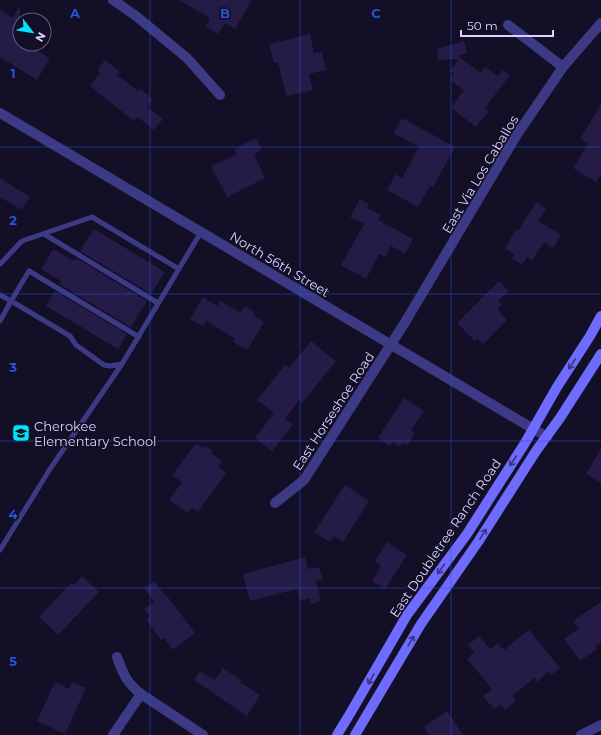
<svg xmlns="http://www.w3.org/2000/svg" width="601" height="735" viewBox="0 0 601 735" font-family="Montserrat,sans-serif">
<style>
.building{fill:#241b47}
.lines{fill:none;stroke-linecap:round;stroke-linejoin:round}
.service{stroke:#3d3a85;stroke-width:5}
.minor{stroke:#3d3a85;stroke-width:10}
.tertiary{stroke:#3d3a85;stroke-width:10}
.secondary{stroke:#6f6bff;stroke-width:10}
.oneway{stroke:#38347d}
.grid{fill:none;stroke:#2655da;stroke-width:1;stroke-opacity:0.55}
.labels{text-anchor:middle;stroke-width:3.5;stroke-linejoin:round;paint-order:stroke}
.street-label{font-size:13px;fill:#d9d4ff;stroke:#130f26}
.poi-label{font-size:13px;fill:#d9d4ff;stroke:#130f26;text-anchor:start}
.grid-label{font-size:13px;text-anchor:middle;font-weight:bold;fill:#2655da;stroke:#130f26;stroke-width:3.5;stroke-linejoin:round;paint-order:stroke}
</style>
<rect width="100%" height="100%" fill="#130f26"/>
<!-- building -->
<path class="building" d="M179 0H252L235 29 225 23 218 34 206 27 210 18Z
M20 5V44H26L50 58 37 80 0 57V10L13 18Z
M310 34 314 53 322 52 326 70 309 74 313 90 286 96 278 62 274 63 269 44Z
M464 41 467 53 458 56 481 73 485 67 497 76 503 70 510 75 485 108 489 111 476 127 451 108 464 90 450 80 454 74 450 71 459 59 438 60 437 49Z
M105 60 120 72 117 75 138 91 140 89 153 99 147 107 163 119 154 130 138 117 134 121 90 86 100 73 97 70Z
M601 104V174L596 182 573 168 588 144 580 139Z
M402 118 455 147 433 187 430 186 418 207 387 190 396 174 402 178 419 147 393 133Z
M256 138 262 150 254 154 265 178 227 197 211 166 237 154 234 149Z
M0 178 30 197 22 210 0 197Z
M360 199 369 204 367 208 381 215 378 220 413 239 405 254 391 246 385 257 379 254 366 279 341 265 364 224 350 217Z
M536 202 546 209 538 221 561 235 553 248 544 242 532 261 527 257 522 265 512 258 514 255 505 248 516 230 518 231Z
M94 229 165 272 151 294 80 251Z
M53 249 74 261 76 258 147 301 131 327 59 284 61 281 41 269Z
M499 281 509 291 498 301 502 304 497 309 507 320 483 344 477 339 475 341 457 323Z
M55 291 127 334 118 349 46 306Z
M203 297 217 306 220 301 241 313 245 306 255 312 253 315 264 322 247 350 233 342 235 339 206 321 203 326 190 319Z
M311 341 336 361 302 403 299 400 285 419 293 425 272 451 255 438 274 413 257 400 285 365 289 368Z
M404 398 424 411 411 430 415 433 407 446 402 443 400 447 392 442 390 446 378 438Z
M196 443 203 448 205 446 213 451 212 454 222 461 218 467 226 473 198 512 192 508 188 513 169 500 182 482 172 475Z
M601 449V483L586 474Z
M345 485 369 501 343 542 334 536 330 542 314 532Z
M387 542 407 555 385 589 372 581 381 566 375 561Z
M305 557 308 569 319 567 323 580 316 581 321 601 311 604 310 598 300 601 297 589 250 601 243 574Z
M82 576 99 592 58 635 39 617 71 583 74 585Z
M154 581 166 597 167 596 195 633 173 650 164 638 161 640 146 619 150 616 144 609 154 602 144 588Z
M601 602V642L595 646 597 649 580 661 564 639 579 628 573 621Z
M529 630 560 668 551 675 548 672 537 682 534 678 512 696 516 701 505 710 500 705 494 709 483 696 492 689 467 659 474 653 468 645 479 636 490 649 498 643 504 650Z
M223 668 241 680 240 682 260 695 247 716 194 680 200 671 215 680Z
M55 682 69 689 72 682 86 688 65 734 37 721Z
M447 711 463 735H429L424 727Z"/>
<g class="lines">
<!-- service -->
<path class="service" d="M44 234 158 303
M0 264 22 241 92 217 179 269
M0 295 11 301 29 271 139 337
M0 321 11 301 70 336 76 345 104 365 110 366 122 364
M0 550 50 469 122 364 201 232"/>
<!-- minor -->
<path class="minor" d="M113 0 136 16 187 58 220 95
M508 25 563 67
M275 503 304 480 404 324 516 136 563 67 601 23
M117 657C123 674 127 683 141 694L203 735
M113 735 141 694
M581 735 601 725"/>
<!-- tertiary -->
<path class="tertiary" d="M0 113 547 437"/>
<!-- secondary -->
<path class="secondary" d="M337 735 351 712 407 615 467 534 525 443 557 387 590 336 601 316
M355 735 421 624 478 542 536 451 560 418 601 354"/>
</g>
<!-- one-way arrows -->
<defs><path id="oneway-shaft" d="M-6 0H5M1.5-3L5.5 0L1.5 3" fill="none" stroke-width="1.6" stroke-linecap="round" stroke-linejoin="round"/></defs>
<g class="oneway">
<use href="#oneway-shaft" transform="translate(572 364) rotate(123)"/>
<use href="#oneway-shaft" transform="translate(513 461) rotate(123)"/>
<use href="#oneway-shaft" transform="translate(483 534) rotate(-58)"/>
<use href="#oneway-shaft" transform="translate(441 569) rotate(126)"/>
<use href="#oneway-shaft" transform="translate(411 641) rotate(-60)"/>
<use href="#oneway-shaft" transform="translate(371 679) rotate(120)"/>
</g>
<!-- grid -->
<path class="grid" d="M150 0V735M300 0V735M451 0V735M0 147H601M0 294H601M0 441H601M0 588H601"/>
<!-- icons -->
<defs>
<symbol id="school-square" viewBox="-11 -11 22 22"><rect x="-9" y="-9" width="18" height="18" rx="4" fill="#00e5ff" stroke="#130f26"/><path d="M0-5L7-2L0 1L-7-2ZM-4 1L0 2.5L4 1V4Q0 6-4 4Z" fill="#111"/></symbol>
</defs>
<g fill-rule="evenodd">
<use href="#school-square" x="11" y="423" width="20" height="20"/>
</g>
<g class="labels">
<!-- street labels -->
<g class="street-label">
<text transform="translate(480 174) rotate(-59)" y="5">East Via Los Caballos</text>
<text transform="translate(280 264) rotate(31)" y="5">North 56th Street</text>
<text transform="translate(333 411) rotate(-57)" y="5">East Horseshoe Road</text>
<text transform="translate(445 538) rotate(-56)" y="5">East Doubletree Ranch Road</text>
</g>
<!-- poi labels -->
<g class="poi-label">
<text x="34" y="431">Cherokee<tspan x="34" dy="15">Elementary School</tspan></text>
</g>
</g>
<g class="grid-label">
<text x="75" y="18">A</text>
<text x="225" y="18">B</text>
<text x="376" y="18">C</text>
<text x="13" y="78">1</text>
<text x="13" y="225">2</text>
<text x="13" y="372">3</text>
<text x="13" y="519">4</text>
<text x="13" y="666">5</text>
</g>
<!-- north arrow -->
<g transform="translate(32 32) rotate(121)"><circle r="19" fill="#130f26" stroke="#625e7d"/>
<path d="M0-3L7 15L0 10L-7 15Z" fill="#00e5ff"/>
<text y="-6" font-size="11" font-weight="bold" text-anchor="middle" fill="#d9d4ff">N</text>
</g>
<!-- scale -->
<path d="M461 30v6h92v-6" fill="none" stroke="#d9d4ff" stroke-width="2"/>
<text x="467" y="30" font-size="12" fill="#d9d4ff" stroke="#130f26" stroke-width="3" paint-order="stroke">50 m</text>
</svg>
